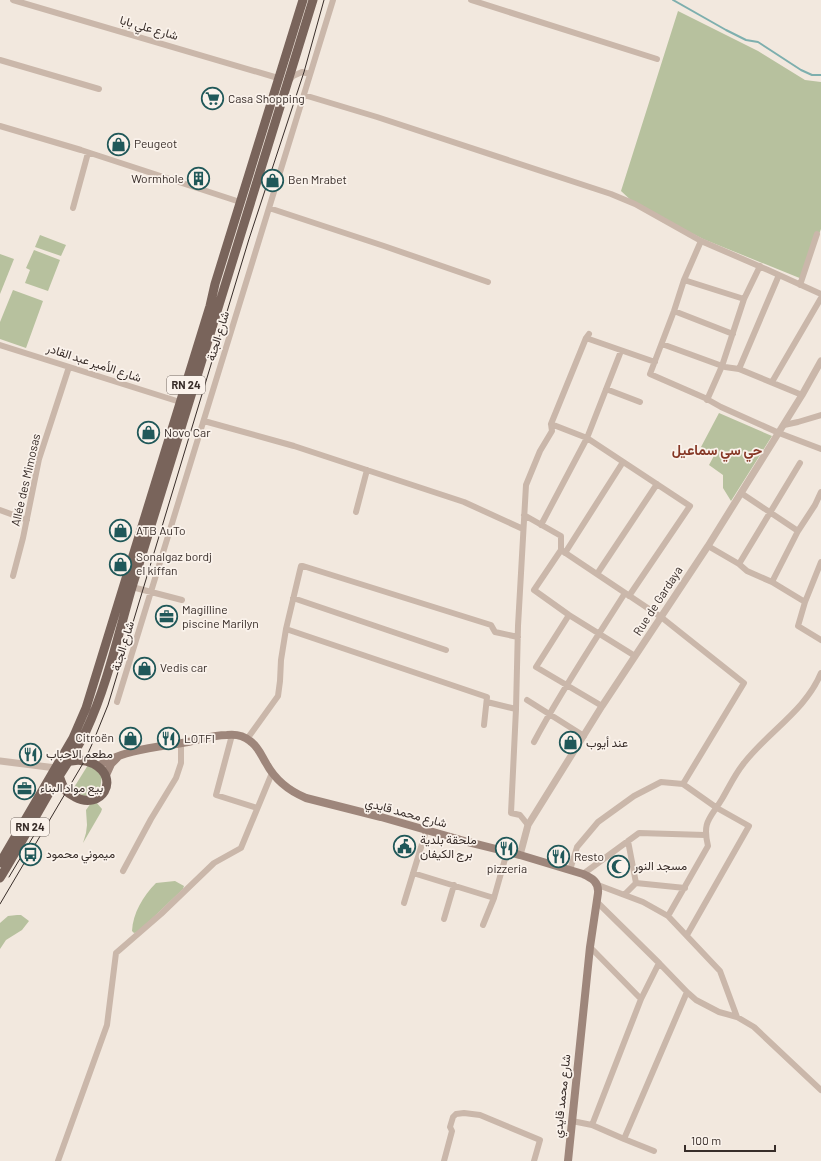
<svg xmlns="http://www.w3.org/2000/svg" width="821" height="1161" viewBox="0 0 821 1161" font-family="Barlow,Vazirmatn,sans-serif">
<style>
.green{fill:#b7c19e}
.lines{fill:none;stroke-linecap:round;stroke-linejoin:round}
.stream{stroke:#7eafae;stroke-width:2}
.minor{stroke:#cab7aa;stroke-width:6}
.tertiary{stroke:#cab7aa;stroke-width:7}
.secondary{stroke:#9e867b;stroke-width:8}
.primary{stroke:#79645b;stroke-width:9}
.tram{stroke:#382d29;stroke-width:1}
.labels{text-anchor:middle;stroke-width:3.5;stroke-linejoin:round;paint-order:stroke}
.shield{fill:#faf2eb;stroke:#726863;stroke-width:1}
.shield-label{font-size:11px;font-weight:bold;fill:#382d29}
.street-label{font-size:12px;fill:#382d29;stroke:#faf2eb}
.poi-label{font-size:12px;fill:#382d29;stroke:#faf2eb;text-anchor:start}
.quarter-label{font-size:14px;font-weight:bold;fill:#853624;stroke:#faf2eb}
</style>
<rect width="100%" height="100%" fill="#f2e8de"/>
<!-- green -->
<path class="green" d="M678 11 758 51 805 80 821 82V229L802 279 703 239 635 204 621 191Z
M40 235 66 245 61 256 35 247Z
M34 250 60 260 48 291 25 283 30 270 26 268Z
M0 254 14 259 0 294Z
M13 290 43 301 26 348 0 339V322Z
M719 413 772 436 731 501 723 488V475L709 465 715 454 701 447Z
M88 765 96 769 102 776 100 789C89 798 84 798 73 789Z
M96 802 102 809 101 812 83 843 86 833 87 825 86 810 91 803Z
M175 881 184 886 183 889 138 932 134 933 132 931C133 913 143 896 156 883Z
M17 915H21L29 921 22 930 6 940 0 949V923L8 916Z"/>
<g class="lines">
<!-- stream -->
<path class="stream" d="M673 0 726 30 746 40 758 42 801 70 812 75H821"/>
<!-- minor -->
<path class="minor" d="M13 0 278 78
M471 0 657 59
M0 60 99 89
M289 81 293 76 302 72 310 74
M304 95 377 117 611 194 635 204 701 241 768 270 821 294
M0 126 81 150 240 202
M73 208 88 153
M269 208 384 246 488 282
M701 241 684 280 674 311 650 374 705 398 721 407 779 433 821 449
M684 280 744 299
M800 285 817 234
M674 311 733 334
M589 334 586 338 551 424 587 438 690 506 629 596
M586 338 655 362
M662 344 725 367 739 369 802 395
M0 345 180 402
M739 369 779 275
M772 382 821 298
M606 389 640 402
M707 400 722 366 744 299 760 266
M204 421 294 446 464 502 523 529
M784 425 798 422 821 415
M741 493 798 531
M0 510 27 520
M356 512 367 470
M524 515 561 536V550L534 590 569 615 635 656
M541 525 587 438 621 351
M708 546 739 564 747 571 772 582 805 602
M561 550 661 617 744 683 683 784
M565 553 623 462
M821 562 805 602 798 626 821 640
M739 564 800 463
M597 574 657 484
M13 576 23 538 39 459 69 367
M772 582 798 531 815 505 821 492
M132 587 182 600
M293 598 446 650
M569 615 536 667 602 706
M286 629 487 697 484 725
M527 700 584 736
M117 702 333 0
M487 702 516 709
M232 735 216 795 257 808
M247 739 278 696 280 681 281 660 286 629 301 566H303L491 625 495 632 518 637
M534 742C561 691 594 642 625 593
M528 825 520 815 511 813 516 709 518 626 526 485 540 451 552 431 551 424
M628 841 636 883
M570 870 577 847 598 822 634 796 661 782 683 784 717 808 749 826 687 935
M123 871 151 819 176 778 181 763V743
M413 873 494 898 507 852
M583 874 639 833 705 835
M598 885 643 902 668 916 720 971 737 1017
M625 894 636 883 685 888
M597 902 659 963 687 992 696 1000 719 1012 737 1017 754 1027 821 1090
M404 903 426 831
M668 916 708 846C702 821 710 819 722 799 729 787 735 774 744 763 768 732 806 710 821 673
M444 919 454 885
M483 925 494 898
M590 947 641 999
M572 1121 592 1125 624 1139 687 992
M592 1125 641 999 659 963
M624 1139 654 1151
M58 1161 107 1025 116 953 161 914 214 863 241 848 272 773
M444 1161 452 1131 450 1127 453 1117 456 1114 464 1113 480 1115 540 1140 534 1161"/>
<!-- tertiary -->
<path class="tertiary" d="M0 761 56 768
M520 855 528 825 602 706 708 546 802 395 821 361"/>
<!-- secondary -->
<path class="secondary" d="M98 766C124 749 159 747 188 742 201 739 215 735 227 735 235 734 244 736 250 741 258 746 261 755 266 763 275 780 289 791 306 798L381 817 468 842 520 855 583 874C592 878 599 882 598 893L590 947 568 1161
M106 775 111 764 117 758"/>
<!-- primary -->
<path class="primary" d="M58 773C60 778 62 785 65 790 68 793 71 795 75 797 101 811 121 779 94 764 84 759 74 759 64 763
M0 863 73 738 86 708 210 306 215 284 303 0
M0 878C19 847 36 815 55 783 65 766 77 750 86 731 107 686 118 635 132 587L313 0"/>
<!-- tram -->
<path class="tram" d="M9 877 36 832
M0 904 85 760 93 742 108 705 249 239 304 72 324 0"/>
</g>
<!-- icons -->
<defs>
<symbol id="supermarket-ring" viewBox="-11 -11 22 22"><circle r="9.5" fill="#faf2eb" stroke="#205859" stroke-width="1.5"/><path d="M-6-5.5h2.5l.6 2H6L4.5 2H-2.5L-4.4-4H-6ZM-1.5 3.2a1.3 1.3 0 1 0 .1 0ZM3 3.2a1.3 1.3 0 1 0 .1 0Z" fill="#205859"/></symbol>
<symbol id="shop-ring" viewBox="-11 -11 22 22"><circle r="9.5" fill="#faf2eb" stroke="#205859" stroke-width="1.5"/><path d="M-5-2.5h2.3a2.7 3.5 0 0 1 5.4 0H5L5.5 6h-11ZM-1.5-2.5h3a1.5 2.3 0 0 0-3 0Z" fill="#205859"/></symbol>
<symbol id="building-ring" viewBox="-11 -11 22 22"><circle r="9.5" fill="#faf2eb" stroke="#205859" stroke-width="1.5"/><path d="M-4-6H4V6H1V3H-1V6H-4ZM-2.5-4.3h1.7v1.8h-1.7ZM.8-4.3h1.7v1.8H.8ZM-2.5-1h1.7V.8h-1.7ZM.8-1h1.7V.8H.8Z" fill="#205859"/></symbol>
<symbol id="office-ring" viewBox="-11 -11 22 22"><circle r="9.5" fill="#faf2eb" stroke="#205859" stroke-width="1.5"/><path d="M-6-3h4V-5.5h4V-3h4V5H-6ZM-1-4.5V-3h2v-1.5ZM-6 0V1H6V0Z" fill="#205859"/></symbol>
<symbol id="restaurant-ring" viewBox="-11 -11 22 22"><circle r="9.5" fill="#faf2eb" stroke="#205859" stroke-width="1.5"/><path d="M-5-6h1v4h1v-4h1v4h1v-4h1v5L-1.5 .5V6h-2V.5L-5-1ZM5-6V6H3V1.5H1.5Q1.5-4 5-6Z" fill="#205859"/></symbol>
<symbol id="civic-ring" viewBox="-11 -11 22 22"><circle r="9.5" fill="#faf2eb" stroke="#205859" stroke-width="1.5"/><path d="M-.6-6.5H3V-4.5H.6V-3L4-1V1h2V6H-6V1h2V-1L-.6-3ZM-1.2 2.5V6h2.4V2.5Z" fill="#205859"/></symbol>
<symbol id="bus-ring" viewBox="-11 -11 22 22"><circle r="9.5" fill="#faf2eb" stroke="#205859" stroke-width="1.5"/><path d="M-5-6H5V4H4V6H2V4H-2V6H-4V4H-5ZM-3.5-4V0h7V-4ZM-3.5 1.2v1.5H-2V1.2ZM2 1.2v1.5H3.5V1.2Z" fill="#205859"/></symbol>
<symbol id="mosque-ring" viewBox="-11 -11 22 22"><circle r="9.5" fill="#faf2eb" stroke="#205859" stroke-width="1.5"/><path d="M3.5-4.9A6 6 0 1 0 3.5 4.9A5 5 0 1 1 3.5-4.9Z" fill="#205859"/></symbol>
</defs>
<g fill-rule="evenodd">
<use href="#supermarket-ring" x="200" y="86" width="25" height="25"/>
<use href="#shop-ring" x="106" y="132" width="25" height="25"/>
<use href="#building-ring" x="186" y="166" width="25" height="25"/>
<use href="#shop-ring" x="260" y="168" width="25" height="25"/>
<use href="#shop-ring" x="136" y="420" width="25" height="25"/>
<use href="#shop-ring" x="108" y="518" width="25" height="25"/>
<use href="#shop-ring" x="108" y="552" width="25" height="25"/>
<use href="#office-ring" x="154" y="604" width="25" height="25"/>
<use href="#shop-ring" x="132" y="656" width="25" height="25"/>
<use href="#shop-ring" x="118" y="726" width="25" height="25"/>
<use href="#restaurant-ring" x="156" y="726" width="25" height="25"/>
<use href="#shop-ring" x="558" y="730" width="25" height="25"/>
<use href="#restaurant-ring" x="18" y="742" width="25" height="25"/>
<use href="#office-ring" x="12" y="776" width="25" height="25"/>
<use href="#civic-ring" x="392" y="834" width="25" height="25"/>
<use href="#restaurant-ring" x="494" y="836" width="25" height="25"/>
<use href="#bus-ring" x="18" y="842" width="25" height="25"/>
<use href="#restaurant-ring" x="546" y="844" width="25" height="25"/>
<use href="#mosque-ring" x="606" y="854" width="25" height="25"/>
</g>
<g class="labels">
<!-- shield labels -->
<g class="shield">
<rect x="167" y="376" width="38" height="18" rx="3"/>
<rect x="11" y="818" width="38" height="18" rx="3"/>
</g>
<g class="shield-label">
<text x="186" y="389">RN 24</text>
<text x="30" y="831">RN 24</text>
</g>
<!-- street labels -->
<g class="street-label">
<text transform="translate(149 28) rotate(16)" y="4">شارع علي بابا</text>
<text transform="translate(218 336) rotate(-73)" y="4">شارع الجنة</text>
<text transform="translate(94 363) rotate(18)" y="4">شارع الأمير عبد القادر</text>
<text transform="translate(26 480) rotate(-77)" y="4">Allée des Mimosas</text>
<text transform="translate(658 601) rotate(-57)" y="4">Rue de Gardaya</text>
<text transform="translate(123 646) rotate(-73)" y="4">شارع الجنة</text>
<text transform="translate(406 813) rotate(15)" y="4">شارع محمد قايدي</text>
<text transform="translate(562 1096) rotate(-84)" y="4">شارع محمد قايدي</text>
</g>
<!-- poi labels -->
<g class="poi-label">
<text x="228" y="103">Casa Shopping</text>
<text x="134" y="148">Peugeot</text>
<text x="184" y="183" text-anchor="end">Wormhole</text>
<text x="288" y="184">Ben Mrabet</text>
<text x="164" y="437">Novo Car</text>
<text x="136" y="535">ATB AuTo</text>
<text x="136" y="561">Sonalgaz bordj<tspan x="136" dy="14">el kiffan</tspan></text>
<text x="182" y="614">Magilline<tspan x="182" dy="14">piscine Marilyn</tspan></text>
<text x="160" y="672">Vedis car</text>
<text x="114" y="742" text-anchor="end">Citroën</text>
<text x="184" y="743">LOTFI</text>
<text x="586" y="747">عند أيوب</text>
<text x="46" y="758">مطعم الاحباب</text>
<text x="40" y="792">بيع مواد البناء</text>
<text x="420" y="844">ملحقة بلدية<tspan x="420" dy="14">برج الكيفان</tspan></text>
<text x="46" y="858">ميموني محمود</text>
<text x="574" y="861">Resto</text>
<text x="634" y="870">مسجد النور</text>
<text x="507" y="873" text-anchor="middle">pizzeria</text>
</g>
<!-- quarter labels -->
<g class="quarter-label">
<text x="717" y="455">حي سي سماعيل</text>
</g>
</g>
<!-- scale -->
<path d="M685 1145v6h90v-6" fill="none" stroke="#382d29" stroke-width="2"/>
<text x="691" y="1145" font-size="12" fill="#382d29" stroke="#faf2eb" stroke-width="3" paint-order="stroke">100 m</text>
</svg>
